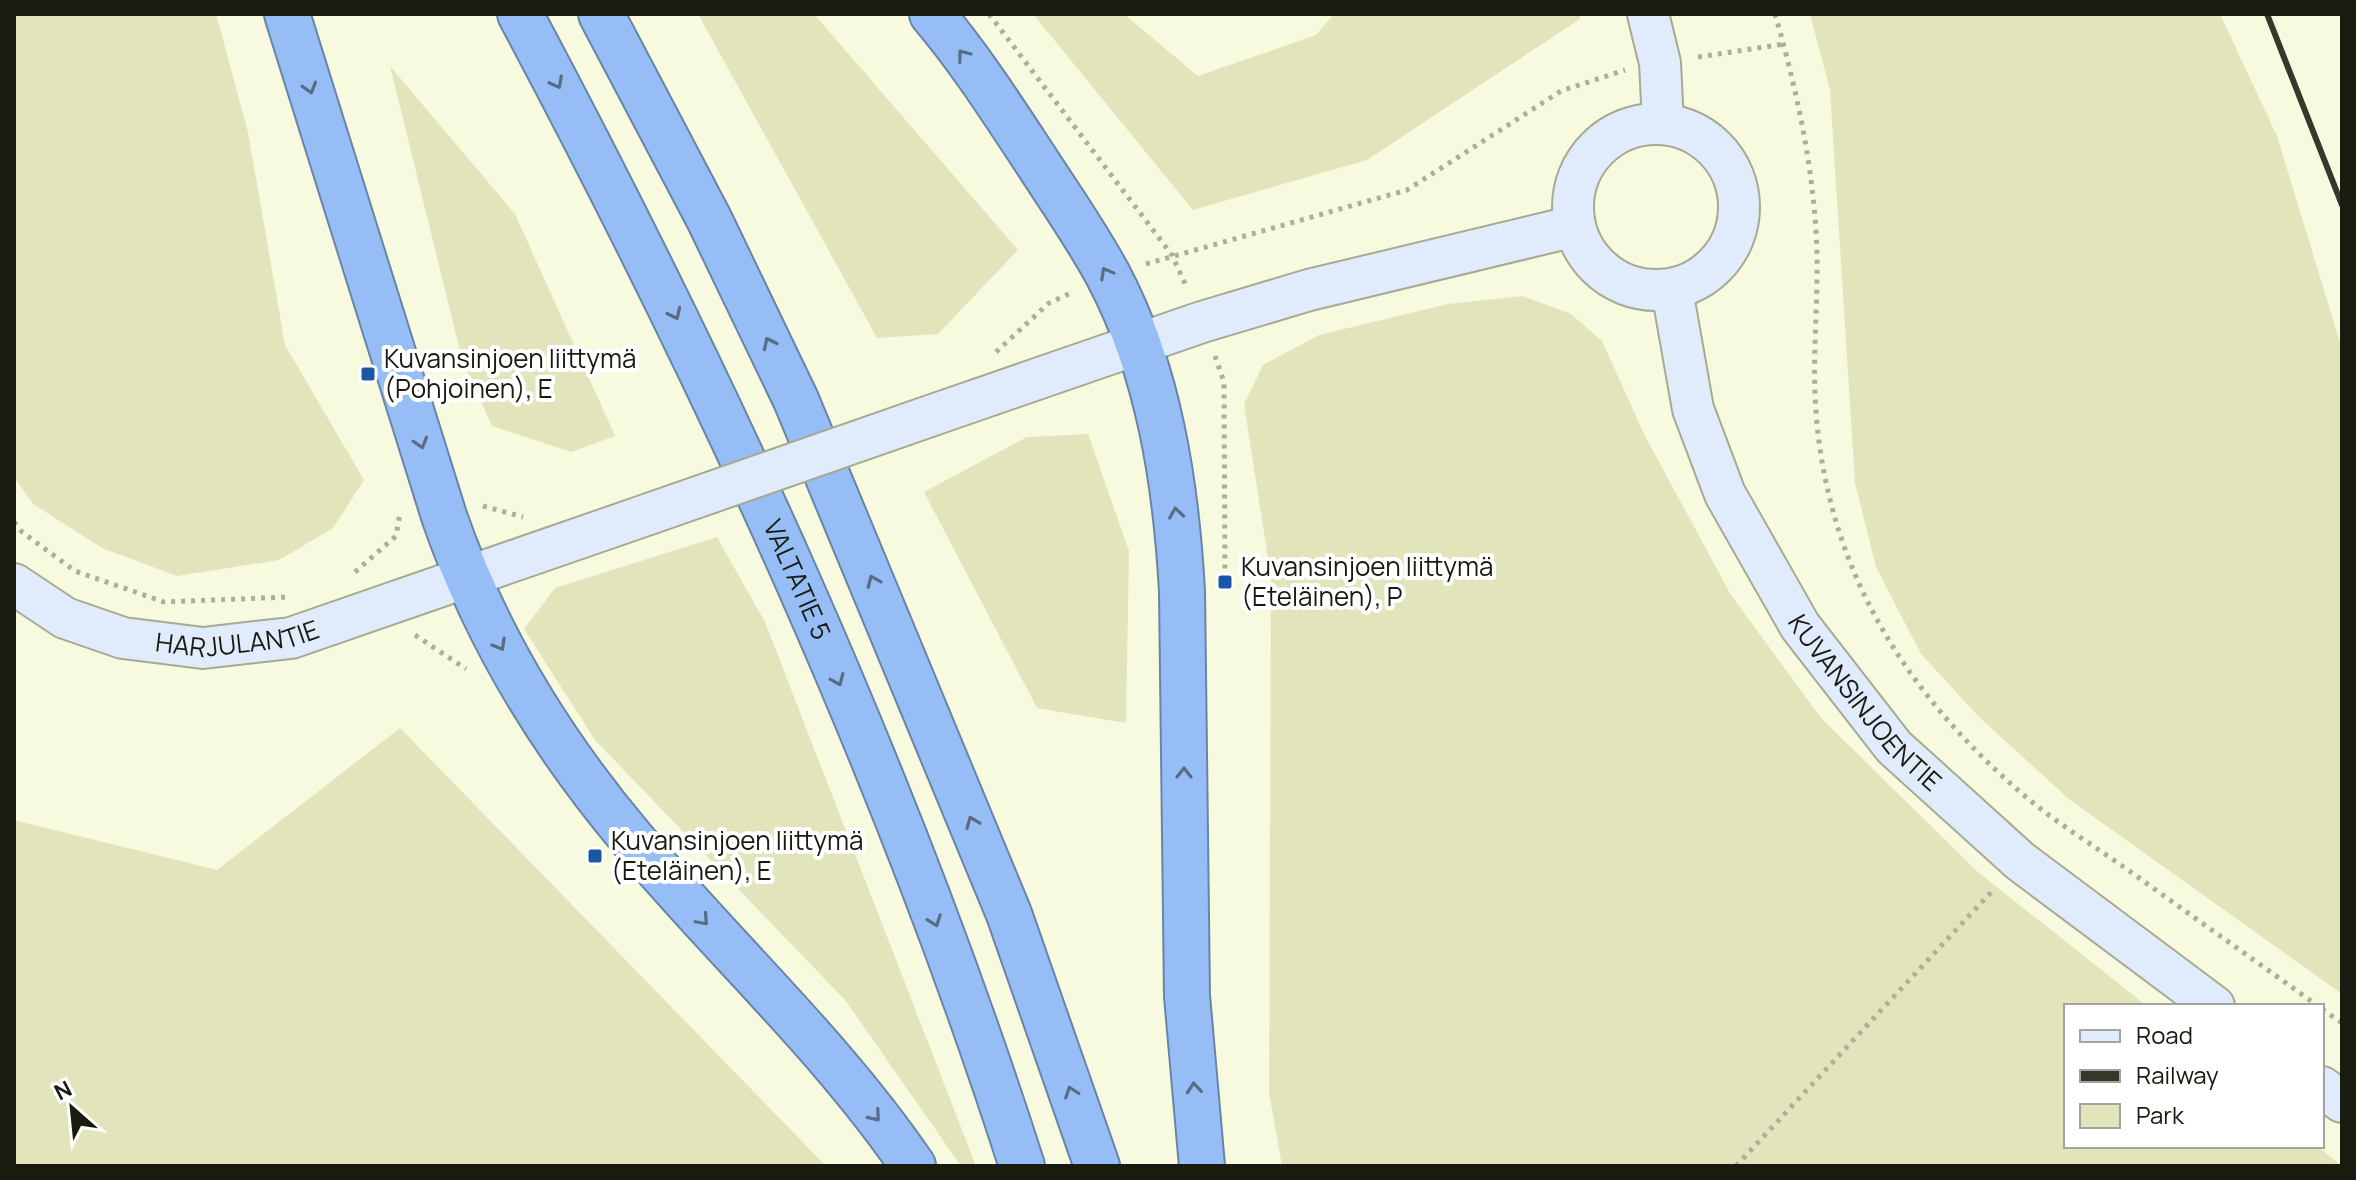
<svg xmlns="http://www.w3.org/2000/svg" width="2356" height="1180" viewBox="0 0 2356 1180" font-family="Manrope,sans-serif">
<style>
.green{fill:#e2e5bc}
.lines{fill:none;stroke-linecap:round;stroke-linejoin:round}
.secondary-casing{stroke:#a7aa90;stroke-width:44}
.highway-casing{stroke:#6a84a6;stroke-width:48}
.path{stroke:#adaf99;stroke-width:5;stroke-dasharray:4 6;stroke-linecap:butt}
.secondary{stroke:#e0ebfc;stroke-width:40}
.highway{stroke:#96bdf6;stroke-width:44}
.rail{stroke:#37382c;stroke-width:6}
.secondary-bridge-casing{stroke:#a7aa90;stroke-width:44;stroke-linecap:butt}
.secondary-bridge{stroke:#e0ebfc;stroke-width:40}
.oneway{stroke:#586c83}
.poi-dot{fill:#1a55a6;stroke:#fff;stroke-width:3}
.labels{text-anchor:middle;stroke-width:8;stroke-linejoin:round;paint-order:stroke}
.poi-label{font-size:26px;fill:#191a10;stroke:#fff;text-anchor:start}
.street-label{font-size:26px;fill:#191a10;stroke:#fff}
</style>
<rect width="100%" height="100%" fill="#f7fade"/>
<!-- green -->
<path class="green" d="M14 14H216L248 132 285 345 364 480 333 528 279 560 177 576 102 548 33 504 14 477Z
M698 14H814L1018 250 938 334 877 338Z
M1033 14 1125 15 1198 76 1316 35 1334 14H1580V19L1367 160 1193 210Z
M1810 14H2220L2277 136 2342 349V994L2070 800 1978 716 1921 654 1876 567 1855 483 1830 90Z
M390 66 515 214 615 436 571 452 492 426 462 359Z
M1523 296 1571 314 1602 341 1645 436 1731 595 1821 718 1978 872 2147 1006H2066V1146H2317L2342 1166H1282L1269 1093 1271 577 1244 404 1263 365 1319 335 1448 304Z
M1088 434 1129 551 1126 723 1037 708 924 492 1027 437Z
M717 537 765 622 976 1166H961L845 1000 595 740 524 629 555 588Z
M400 728 826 1166H14V820L217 870Z"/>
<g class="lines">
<defs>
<g id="secondary">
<path d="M1648 14 1660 63 1663 123"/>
<circle cx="1656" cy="207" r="83"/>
<path id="s1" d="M1672 290 1693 409 1725 494 1800 626 1894 747 2020 861 2214 1006"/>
<path d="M930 416 1202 322 1309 290 1575 226"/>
<path id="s2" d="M14 584 65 618 123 638 203 648 291 638 649 514"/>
<path d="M2322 1087 2342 1102"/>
</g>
<g id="highway">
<path d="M287 14 444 516C485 635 551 743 632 839 724 949 832 1047 913 1166"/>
<path id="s3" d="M520 14C717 384 894 767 1022 1166"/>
<path d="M601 14 709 219 796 400 1009 914 1097 1166"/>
<path d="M932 14C971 60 1004 112 1037 162 1061 199 1087 236 1108 275 1159 371 1176 484 1182 591L1187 996 1202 1166"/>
</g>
</defs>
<!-- secondary casing -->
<use href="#secondary" class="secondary-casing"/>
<!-- highway casing -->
<use href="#highway" class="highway-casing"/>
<!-- path -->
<path class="path" d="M989 14 1172 255 1187 288
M1775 14C1797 90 1815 174 1817 254 1818 306 1812 360 1816 412 1828 571 1906 695 2026 797 2059 825 2099 849 2135 875 2196 919 2257 962 2318 1006
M1698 57 1784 44
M1146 264 1407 190 1561 91 1625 70
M996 352 1049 303 1073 292
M1215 356 1224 382 1225 581
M483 506 523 517
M14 522 22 532 75 571 164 602 289 597
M355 572 396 536 400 513
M415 635 466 669
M2322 1009 2342 1023
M1736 1166 1995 888"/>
<!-- secondary -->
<use href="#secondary" class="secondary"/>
<!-- highway -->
<use href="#highway" class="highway"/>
<!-- rail -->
<path class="rail" d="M2267 14 2342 205"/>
<defs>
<path id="secondary-bridge" d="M649 514 930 416"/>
</defs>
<!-- secondary-bridge casing -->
<use href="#secondary-bridge" class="secondary-bridge-casing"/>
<!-- secondary-bridge -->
<use href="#secondary-bridge" class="secondary-bridge"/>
</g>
<!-- one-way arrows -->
<defs><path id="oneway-chevron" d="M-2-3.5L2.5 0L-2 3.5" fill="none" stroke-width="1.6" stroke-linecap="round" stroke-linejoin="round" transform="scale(2)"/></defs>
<g class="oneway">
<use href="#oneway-chevron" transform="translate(963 55) rotate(-127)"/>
<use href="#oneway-chevron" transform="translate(557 83) rotate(62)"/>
<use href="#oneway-chevron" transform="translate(310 88) rotate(73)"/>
<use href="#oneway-chevron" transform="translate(1106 273) rotate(-119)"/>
<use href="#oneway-chevron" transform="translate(675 314) rotate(64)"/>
<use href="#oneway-chevron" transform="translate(769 343) rotate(-116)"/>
<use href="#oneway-chevron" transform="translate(421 443) rotate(73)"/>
<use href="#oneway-chevron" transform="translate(1176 513) rotate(-98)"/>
<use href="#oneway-chevron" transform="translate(873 581) rotate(-113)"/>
<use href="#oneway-chevron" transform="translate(500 645) rotate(60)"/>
<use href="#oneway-chevron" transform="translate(838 680) rotate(67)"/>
<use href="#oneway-chevron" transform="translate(1184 773) rotate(-90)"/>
<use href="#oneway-chevron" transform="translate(972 822) rotate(-112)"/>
<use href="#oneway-chevron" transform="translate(703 920) rotate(48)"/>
<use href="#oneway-chevron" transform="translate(935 921) rotate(70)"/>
<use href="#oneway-chevron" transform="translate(1194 1088) rotate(-95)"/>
<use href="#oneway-chevron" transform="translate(1071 1092) rotate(-109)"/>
<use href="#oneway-chevron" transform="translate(875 1116) rotate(50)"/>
</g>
<!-- markers -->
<g class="poi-dot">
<rect x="360" y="366" width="16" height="16" rx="4"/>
<rect x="1217" y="574" width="16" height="16" rx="4"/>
<rect x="587" y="848" width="16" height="16" rx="4"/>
</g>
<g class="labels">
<!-- poi labels -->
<g class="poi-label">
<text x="384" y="368">Kuvansinjoen liittymä<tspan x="384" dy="30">(Pohjoinen), E</tspan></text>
<text x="1241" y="576">Kuvansinjoen liittymä<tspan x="1241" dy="30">(Eteläinen), P</tspan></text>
<text x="611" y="850">Kuvansinjoen liittymä<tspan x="611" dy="30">(Eteläinen), E</tspan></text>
</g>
<!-- street labels -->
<g class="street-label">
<text dy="9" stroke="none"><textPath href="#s3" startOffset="630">VALTATIE 5</textPath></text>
<text dy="9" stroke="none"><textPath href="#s2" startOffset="238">HARJULANTIE</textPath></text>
<text dy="9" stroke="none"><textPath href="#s1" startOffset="464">KUVANSINJOENTIE</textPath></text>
</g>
</g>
<!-- border -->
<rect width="2356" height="1180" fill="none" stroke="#191a10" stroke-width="32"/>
<!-- legend -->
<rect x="2064" y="1004" width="260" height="144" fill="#ffffff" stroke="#a3a39f" stroke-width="2"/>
<rect x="2080" y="1030" width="40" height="12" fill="#e0ebfc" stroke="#a3a39f" stroke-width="2"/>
<text x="2136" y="1044" font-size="24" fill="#191a10">Road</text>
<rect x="2080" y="1070" width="40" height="12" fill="#37382c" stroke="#a3a39f" stroke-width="2"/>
<text x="2136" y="1084" font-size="24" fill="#191a10">Railway</text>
<rect x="2080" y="1104" width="40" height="24" fill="#e2e5bc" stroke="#a3a39f" stroke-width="2"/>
<text x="2136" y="1124" font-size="24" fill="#191a10">Park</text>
<!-- north arrow -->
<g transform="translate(72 1108) rotate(333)" stroke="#ffffff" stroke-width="6" paint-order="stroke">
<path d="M0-6L14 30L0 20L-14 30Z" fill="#191a10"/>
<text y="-12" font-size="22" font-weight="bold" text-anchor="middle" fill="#191a10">N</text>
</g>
</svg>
